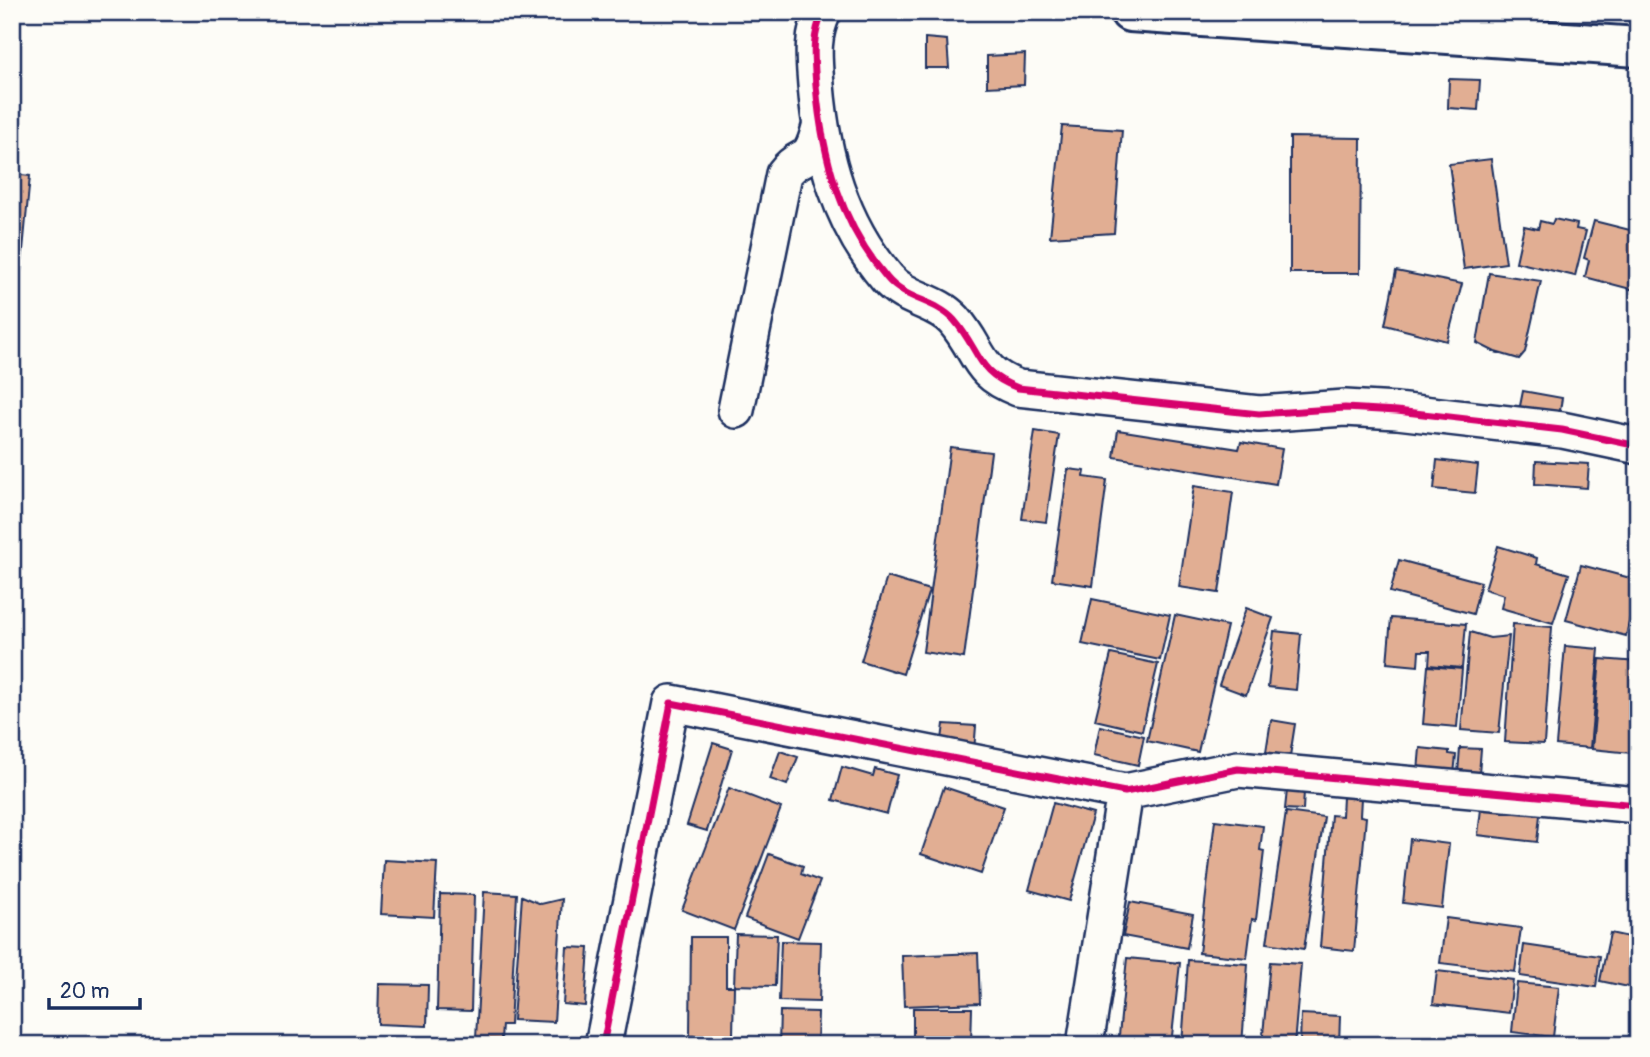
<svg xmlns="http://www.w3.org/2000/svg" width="1650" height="1057" viewBox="0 0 1650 1057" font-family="Pangolin,sans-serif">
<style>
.building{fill:#e1ae93;stroke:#1b2f5e;stroke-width:2}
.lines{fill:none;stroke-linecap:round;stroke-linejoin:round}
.street-casing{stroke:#1b2f5e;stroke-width:40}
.secondary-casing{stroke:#1b2f5e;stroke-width:44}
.street{stroke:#fdfcf7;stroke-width:35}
.secondary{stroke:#fdfcf7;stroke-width:38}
.cycleway-casing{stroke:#fdfcf7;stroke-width:11}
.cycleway{stroke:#d6006c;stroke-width:7}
</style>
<rect width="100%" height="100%" fill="#fdfcf7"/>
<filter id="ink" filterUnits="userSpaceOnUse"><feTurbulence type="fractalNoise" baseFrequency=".0143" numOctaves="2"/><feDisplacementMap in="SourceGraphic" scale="14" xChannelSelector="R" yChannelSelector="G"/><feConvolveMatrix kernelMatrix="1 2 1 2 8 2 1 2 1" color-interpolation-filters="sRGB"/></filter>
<g filter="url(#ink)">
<!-- building -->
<path class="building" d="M925 38 947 40 949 68H925Z
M1025 54 1024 85 987 87V56Z
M1449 79 1480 80 1478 110 1448 108Z
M1062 126 1122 130 1114 233 1050 237Z
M1290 137 1361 138 1360 273H1290Z
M1491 159 1506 263 1464 269 1449 164Z
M12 174 30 176 12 368Z
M1554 219 1577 224 1576 229 1586 231 1575 276 1516 262 1524 226 1538 229 1540 221 1552 224Z
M1594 221 1638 232V291L1585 277 1589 260 1584 258Z
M1396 271 1462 284 1447 341 1385 325Z
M1489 273 1541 281 1525 352 1519 359 1495 352 1477 343Z
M1523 391 1562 398 1558 423 1518 416Z
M1118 430 1239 449 1241 442 1282 449 1276 484 1114 457Z
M1035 431 1059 435 1046 522 1022 519Z
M950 447 991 452 964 658 923 652Z
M1437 460 1478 465 1475 493 1434 489Z
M1536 461 1589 464 1587 488 1535 484Z
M1068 469 1085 471 1084 477 1107 480 1093 586 1052 580Z
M1194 486 1233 492 1219 593 1179 587Z
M1498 546 1537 558 1536 564 1569 574 1553 623 1501 608 1504 595 1485 589Z
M1399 560 1481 582 1473 614 1390 592Z
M1581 565 1638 580 1626 636 1566 620Z
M887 577 929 590 903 674 861 661Z
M1092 599 1170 615 1160 660 1082 644Z
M1246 608 1273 618 1246 695 1219 685Z
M1175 615 1227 626 1198 752 1147 741Z
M1391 618 1466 624 1462 668 1429 665 1430 651H1419L1418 666 1387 663Z
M1513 624 1552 627 1544 744 1505 742Z
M1274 631 1301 634 1296 690 1268 687Z
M1470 632 1490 638 1509 636 1499 733 1461 730Z
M1565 646 1599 649 1590 748 1556 745Z
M1111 654 1158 664 1142 731 1095 720Z
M1600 659 1638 662 1631 753 1592 749Z
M1428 666 1462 669 1457 727 1423 724Z
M1271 720 1295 724 1290 756 1266 752Z
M1638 722V768H1635Z
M944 724 976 726 974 751 941 748Z
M1100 726 1144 736 1138 765 1094 755Z
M713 743 732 749 707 831 687 825Z
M1420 748 1449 751V754L1456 755 1454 774 1418 771Z
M1460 748 1481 749 1479 774 1458 773Z
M780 751 798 757 787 785 770 779Z
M842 767 873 776 875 769 897 775 887 814 833 800Z
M944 787 1004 807 981 874 921 854Z
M729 788 781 808 734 930 682 910Z
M1287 790 1304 791 1303 810 1285 809Z
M1343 797 1361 798 1360 816 1366 817 1354 951 1320 947 1331 815 1342 816Z
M1482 800 1541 806 1537 842 1478 835Z
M1053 803 1093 814 1069 901 1029 890Z
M1286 812 1324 817 1304 949 1267 943Z
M1215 820 1263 826 1260 850 1264 851 1256 920 1252 919 1247 958 1199 953Z
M1410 839 1449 844 1442 908 1403 903Z
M769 854 803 866 801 874 820 881 798 938 745 918Z
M384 860 437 863 434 917 381 914Z
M484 892 517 894 510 1025H502L501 1040 476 1038Z
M440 894 474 895 471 1011 437 1010Z
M522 896 541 904 562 899 554 1022 513 1020Z
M1130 902 1193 914 1187 948 1123 936Z
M1446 918 1521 928 1515 972 1440 963Z
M1610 933 1638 939V989L1600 981Z
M736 934 777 935 775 986 734 985Z
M691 937H726V986H734L733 1036H690Z
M781 941 821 942 819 1002 779 1001Z
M1524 945 1600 956 1596 987 1520 976Z
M567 947 589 948 585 1006 563 1004Z
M978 953 980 1003 904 1006 902 956Z
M1127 958 1180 963 1171 1045H1118Z
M1188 960 1248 964 1242 1045H1182Z
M1270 962 1301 964 1294 1045H1262Z
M1437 971 1513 980 1509 1013 1433 1004Z
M1517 983 1559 987 1553 1037 1512 1032Z
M379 984 428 985 427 1026 378 1024Z
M913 1008H972L971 1045H913Z
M780 1011 818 1012 817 1045H779Z
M1301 1014 1340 1016 1339 1045H1300Z"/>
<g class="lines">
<defs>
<path id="street" d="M823 12C811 38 814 58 816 85 822 156 840 223 887 278 905 300 936 300 954 320 981 351 975 372 1018 388L1259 414 1345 408 1397 411 1562 430 1638 446
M736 410 784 174C803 149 809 170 820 127
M603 1045 671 703 1125 792 1238 769 1638 805
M1085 1045 1125 792"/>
<path id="secondary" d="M1130 12 1638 47"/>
</defs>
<!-- street casing -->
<use href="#street" class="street-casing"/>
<!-- secondary casing -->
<use href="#secondary" class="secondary-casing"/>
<!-- street -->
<use href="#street" class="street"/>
<!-- secondary -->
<use href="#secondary" class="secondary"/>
<defs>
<path id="cycleway" d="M823 12C811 38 814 58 816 85 822 156 840 223 887 278 905 300 936 300 954 320 981 351 975 372 1018 388L1259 414 1345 408 1397 411 1562 430 1638 446
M603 1045 671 703 1125 792 1238 769 1638 805"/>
</defs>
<!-- cycleway casing -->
<use href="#cycleway" class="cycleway-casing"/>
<!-- cycleway -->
<use href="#cycleway" class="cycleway"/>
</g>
</g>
<!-- margin -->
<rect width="1650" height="1057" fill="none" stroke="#fdfcf7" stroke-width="42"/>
<rect x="21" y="21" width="1608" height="1015" fill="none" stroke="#1b2f5e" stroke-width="2.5" filter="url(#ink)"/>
<!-- scale -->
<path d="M49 998v10h91v-10" fill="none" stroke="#1b2f5e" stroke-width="3.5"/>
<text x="60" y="998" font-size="21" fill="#1b2f5e" stroke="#fdfcf7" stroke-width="5" paint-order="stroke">20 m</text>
</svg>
